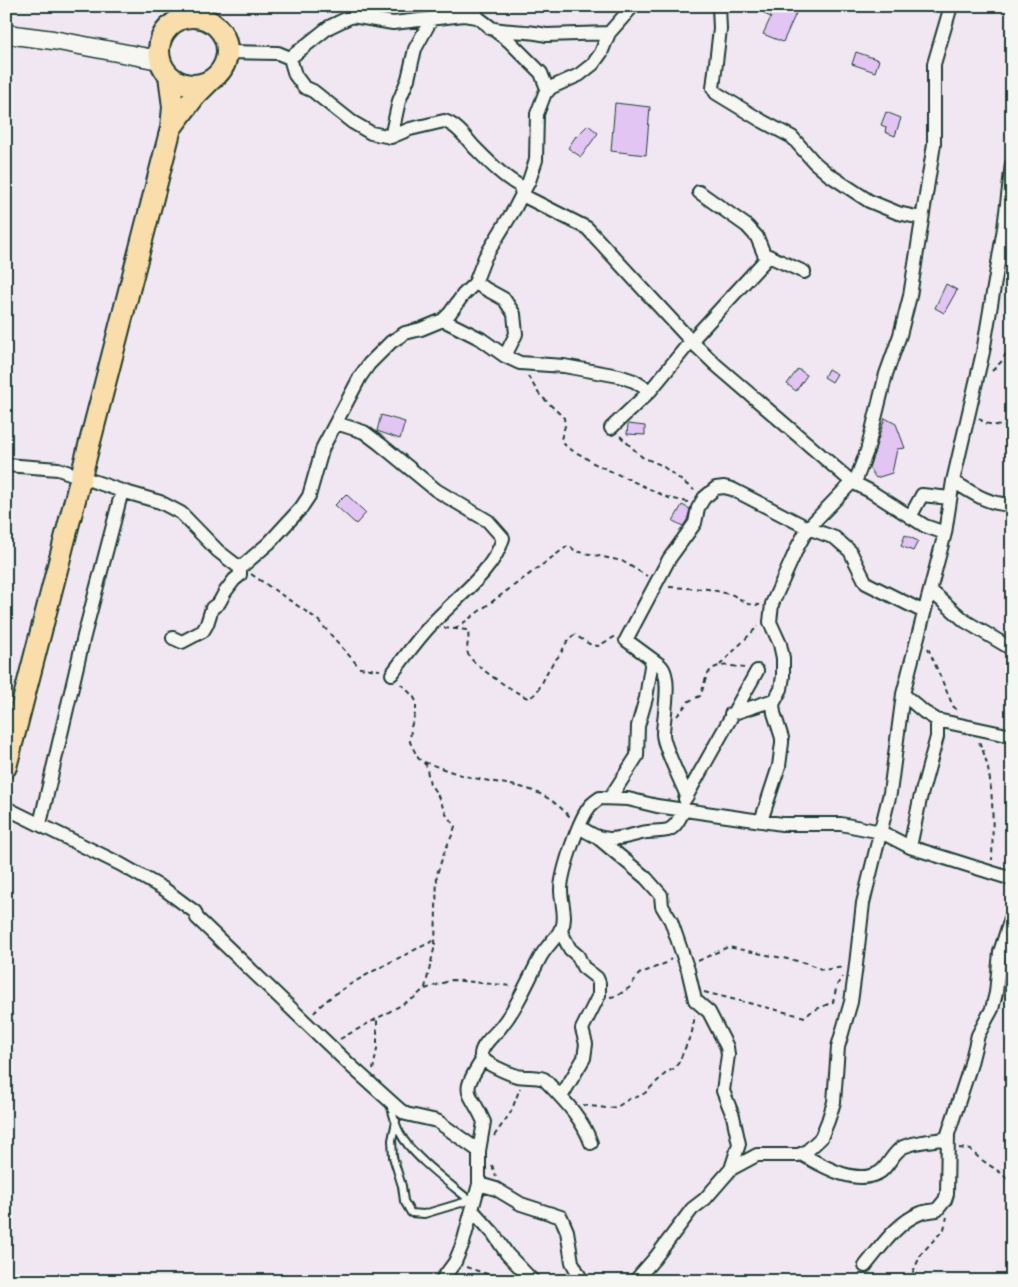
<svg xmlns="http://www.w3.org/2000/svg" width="1018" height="1287" viewBox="0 0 1018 1287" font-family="'Shantell Sans',sans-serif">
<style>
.building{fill:#e2c5f3;stroke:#1f3d34}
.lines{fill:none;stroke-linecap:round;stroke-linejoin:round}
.service-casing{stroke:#1f3d34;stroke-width:10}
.minor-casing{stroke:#1f3d34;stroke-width:16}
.secondary-casing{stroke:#1f3d34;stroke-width:21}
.trunk-casing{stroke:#1f3d34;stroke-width:24}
.path{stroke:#1f3d34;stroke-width:2;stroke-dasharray:5 4;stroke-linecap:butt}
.service{stroke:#f6f6f2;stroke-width:6}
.minor{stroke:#f6f6f2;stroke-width:12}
.secondary{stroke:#f6f6f2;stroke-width:18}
.trunk{stroke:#f9deab;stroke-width:20}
</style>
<rect width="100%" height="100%" fill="#f0e7f2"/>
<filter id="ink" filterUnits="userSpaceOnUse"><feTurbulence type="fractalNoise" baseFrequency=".02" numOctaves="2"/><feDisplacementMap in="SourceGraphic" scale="10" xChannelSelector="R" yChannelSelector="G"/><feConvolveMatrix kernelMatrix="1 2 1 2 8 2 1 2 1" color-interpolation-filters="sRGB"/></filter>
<g filter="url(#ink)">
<!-- building -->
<path class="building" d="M767 6 778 10 780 6H791L798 9 783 42 763 34 771 17 764 14Z
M856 52 879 60 875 72 852 64Z
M615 103 650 107 646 155 611 151Z
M886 112 901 118 895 136 885 132 886 127 881 125Z
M588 125 598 133 581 157 568 148 576 136V137Z
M946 284 957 290 944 313 935 308Z
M798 369 807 375 796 391 787 384Z
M828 369 837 374 832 382 824 377Z
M381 415 405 422 400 439 377 431Z
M885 418 896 424 905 448 897 449 892 473 876 478 869 468Z
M628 424 645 426V435L627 434Z
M346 494 366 513 356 524 335 505Z
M682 505 690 509 687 520 683 526 673 521Z
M905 535 918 541 913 551 901 546Z"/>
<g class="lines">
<defs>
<path id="service" d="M390 1104C393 1114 395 1124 400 1133 411 1156 453 1186 473 1203
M396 1121 392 1140 393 1157 402 1186 404 1201 411 1213 424 1214 471 1200"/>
<path id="minor" d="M475 6 477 17 509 41 541 73 548 91
M719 6 720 29 713 88 716 93 762 121 792 137 814 162 828 174 869 201 898 213 921 218
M490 28C509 33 528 30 546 35L609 33
M229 52 278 53 290 58 329 27 352 16 393 23 464 15 477 17
M290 58 295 75 304 87 313 91 352 122 371 133 391 137 410 129 444 121C457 125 466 138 474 147 488 161 502 176 520 186L522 195 587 228 691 341 716 365 852 482 870 491 925 526 945 533
M391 137 399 101 408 79 415 49 432 18
M699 192 747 226 757 237 764 254 804 272
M475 283 504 299 514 314 516 334 505 356
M443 320 481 339 505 356 520 363 564 366 619 376 634 381 650 391
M336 423 364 432 380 444 436 490 488 521 503 538C494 572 453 600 430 626 416 641 404 658 392 674
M611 428 650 391 691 341 769 256
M6 465 58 469 122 491 160 502 181 513 218 551 240 568 269 543 301 508 309 496 323 447 360 377 369 364 391 342 405 333 421 329 443 320 450 313 463 295 475 283 485 257 515 208 529 181 536 160 537 114 545 93 552 87 579 75 593 64 601 53 609 33 633 6
M953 481C971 492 990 506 1012 504
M910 517 922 495 950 498
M930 590 965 621 1012 649
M173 638 182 642 203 631 207 624 212 608 219 603 225 592 234 580 240 575V568
M903 694 924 712 937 720 1012 736
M731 714 774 700
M687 796C682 783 663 746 663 734 663 718 673 676 660 665L626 640 669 559 695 523 698 508 704 498 716 488 724 487 732 489 808 528 835 538 850 551 866 583 924 612
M610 798 637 756 638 726 646 698 652 660
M685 799 757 671
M6 808 120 864 164 889 195 912 197 918 351 1066 400 1110 406 1114 437 1121 479 1151
M761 821 779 766 782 743V738L774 713 773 704 781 689 783 676V658L780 644 770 622 772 604 798 546 808 528 857 477 867 451 886 374 900 335 910 296 934 144V64L951 6
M40 824 84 636 122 491
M579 826C601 844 615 840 641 833 649 831 660 832 668 830 677 827 680 816 685 809
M597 837 646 878 661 895 662 906 671 921 688 970 695 1000 709 1012 727 1047 728 1055 723 1091 733 1116 739 1144 731 1169
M910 847 920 799 937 737V720
M560 930 570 949 578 956 583 967 597 978 599 983V995L582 1029 586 1044 584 1058 561 1097
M591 1143C582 1117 562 1098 544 1079 535 1076 526 1078 517 1076 510 1074 483 1063 481 1056 480 1046 494 1035 500 1028 518 1006 528 980 541 956 547 946 556 938 562 928 567 917 561 902 561 890 561 873 579 818 591 805 594 802 597 800 600 798L628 799 657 806 782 824H841L881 832 910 847 1012 879
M801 1154C821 1165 856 1187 880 1172 889 1166 892 1153 903 1147 916 1141 934 1141 948 1138
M479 1184 496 1189 521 1204 561 1217 567 1231 572 1262 582 1281
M472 1210 493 1233 507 1254 533 1281
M865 1266C881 1247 897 1222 921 1213 926 1211 931 1211 937 1210L945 1200 947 1194 948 1134 970 1067 978 1035 992 1009 996 993 1000 952 1012 915
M441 1281 455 1262 463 1243 479 1184V1151L484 1122C470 1089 458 1096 483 1059
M635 1281 655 1258 692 1209 705 1199 731 1169 757 1155H798L806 1152 821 1138 828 1121 834 1102 838 1047 851 1002 855 973 863 903 890 793 903 694 945 533 953 481 983 352 1004 228 1012 164"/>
<path id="secondary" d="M6 34 53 40 159 60"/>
<path id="trunk" d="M159 51a34 34 0 1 1 68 0a34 34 0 1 1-68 0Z
M171 128 195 96 210 81
M6 767 171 128 173 107 169 75"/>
</defs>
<!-- service casing -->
<use href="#service" class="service-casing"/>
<!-- minor casing -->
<use href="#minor" class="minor-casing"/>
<!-- secondary casing -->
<use href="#secondary" class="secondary-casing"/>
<!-- trunk casing -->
<use href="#trunk" class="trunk-casing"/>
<!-- path -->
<path class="path" d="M992 371 1001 362 1012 344
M528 376 539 394 564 418 565 426 561 439C566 451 582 453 591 462L669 498 688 502
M979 418 984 423 1012 428
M620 436 642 457 661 465 694 490
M1012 518 1009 532 1012 544
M251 574 317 619 360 668 380 670
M669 587 708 589 733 595 748 604 760 605
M444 628 467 630C471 638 465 646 468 654 472 665 517 694 528 698 540 695 544 675 551 666 553 661 558 658 561 653 565 646 567 638 575 635L591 645 598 646 616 636
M455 629 569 545 575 551 622 561 647 576
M928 648 953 706 958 711
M720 665 758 626
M677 716 689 701 700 696C703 690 704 682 707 676 713 661 732 666 744 668
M979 742C995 773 993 825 992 860
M424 762C442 768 460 776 479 779 519 787 541 786 570 817
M698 961 728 947 807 963 823 970 844 967
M425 989 452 980 513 986
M704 992 805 1017 812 1011 833 1002 837 985 842 977
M610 997 617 996 629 988 639 974 666 963 671 959
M314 1013C331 989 407 954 435 940
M340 1039 414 998 425 988 435 945 437 874 444 853 453 833 455 826 447 816 437 794 430 784 426 765 418 758 410 742 411 727 416 711V701L413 696 400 683
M373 1070 377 1049V1018
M583 1105 606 1108 617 1107 629 1099 640 1096 645 1093 667 1072 675 1068 679 1062 692 1032 695 1015
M494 1136 511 1112 520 1088
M959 1148 971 1150 979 1158 1001 1173 1012 1183
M492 1165 496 1177
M466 1267 493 1276 515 1279
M909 1281 921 1254 944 1229 947 1217"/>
<!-- service -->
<use href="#service" class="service"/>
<!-- minor -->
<use href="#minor" class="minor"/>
<!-- secondary -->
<use href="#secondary" class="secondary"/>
<!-- trunk -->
<use href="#trunk" class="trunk"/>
</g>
</g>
<!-- margin -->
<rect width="1018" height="1287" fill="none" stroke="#f6f6f2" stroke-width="25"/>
<rect x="12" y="12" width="993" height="1262" fill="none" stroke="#1f3d34" stroke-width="2" filter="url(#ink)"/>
</svg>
